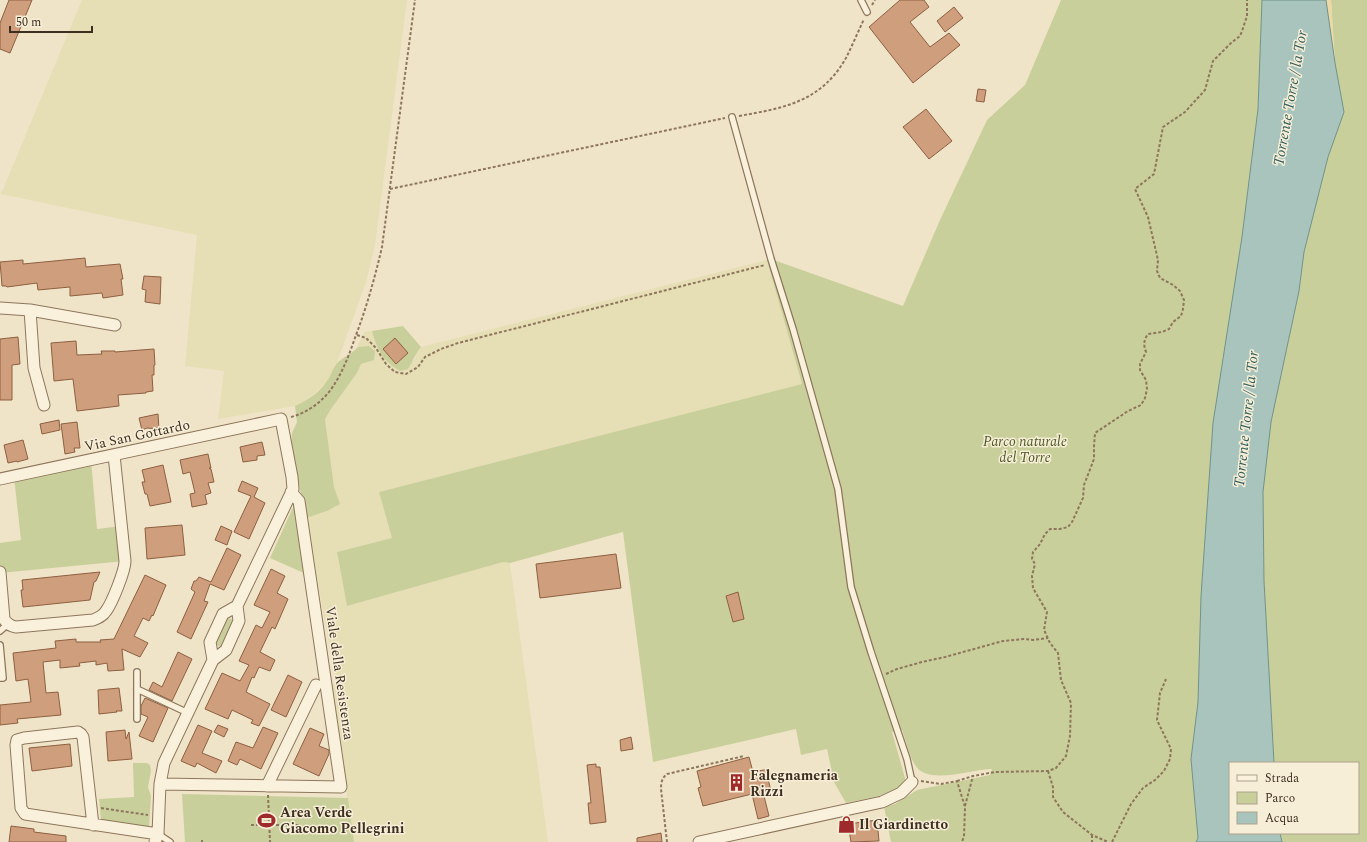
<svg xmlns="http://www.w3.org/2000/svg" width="1367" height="842" viewBox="0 0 1367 842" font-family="Spectral,serif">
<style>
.farmland{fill:#e6deb5}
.green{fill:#c9cf9b}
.sand{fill:#ecd9a5}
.water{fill:#a9c4bc;stroke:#6f938a}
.building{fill:#cf9f7d;stroke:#8d5f41}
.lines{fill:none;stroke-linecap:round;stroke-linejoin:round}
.lane-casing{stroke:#8d765c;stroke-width:8}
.street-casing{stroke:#8d765c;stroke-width:13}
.path{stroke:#8d765c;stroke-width:2;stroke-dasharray:3 2;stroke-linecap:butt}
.lane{stroke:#faf1dc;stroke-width:5.5}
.street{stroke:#faf1dc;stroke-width:11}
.labels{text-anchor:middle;stroke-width:3;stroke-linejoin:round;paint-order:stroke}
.street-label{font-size:14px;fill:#3d2e20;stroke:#f7eed8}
.park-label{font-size:14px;font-style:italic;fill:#4d5a26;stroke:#f7eed8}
.poi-label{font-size:14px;font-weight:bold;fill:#3d2e20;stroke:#f7eed8;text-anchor:start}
.water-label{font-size:15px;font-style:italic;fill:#2f5d5a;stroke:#f7eed8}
</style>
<rect width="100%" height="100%" fill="#f0e4c8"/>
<!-- farmland -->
<path class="farmland" d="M82 0H407L375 245 366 282 337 363 327 382 305 402 295 406 218 419 224 371 185 366 197 235 1 194Z
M767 260 802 384 379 492 392 538 337 552 347 606 503 562 510 563 548 842H354L330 684 336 683 306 518 327 511 339 504 334 487 325 419 331 409 357 373 361 364 358 347 355 351 364 332 372 331 376 346 414 361 417 353 421 347Z"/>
<!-- green -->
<path class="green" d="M1061 0H1262L1258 109 1242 237 1233 302 1207 521 1201 596 1198 702 1191 759 1198 838 1196 842H891L884 807 895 804 917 790 990 775 992 769C972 769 927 786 915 765 909 755 906 741 902 730L892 732 905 778V783L895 791 879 796 846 803 834 782 827 749 801 755 796 729 653 762 623 532 510 563 503 562 347 606 337 552 392 538 379 492 802 384 767 260 771 259 903 306 940 220 987 120 1025 85Z
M1331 0H1367V842H1282L1280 833H1358V763H1274L1264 581 1263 492 1271 422 1299 291 1304 252 1328 157 1344 112 1335 63Z
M403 326 421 347C415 354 413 362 408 369L400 371C383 361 377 350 372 331Z
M369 346 375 351 374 360 361 364 357 373 331 409 325 419 334 487 340 504 327 511 306 518 291 446 292 433 297 422 295 406C307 401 320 392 327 381 331 376 333 367 338 362 345 356 353 353 358 347Z
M91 460 97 529 121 526 125 561 0 573V543L21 540 14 477Z
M295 503 306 574 270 558Z
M226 617 236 621 223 648 213 643Z
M133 763H147L150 765 151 771 148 787 151 796 149 828 101 820 99 799 134 797Z
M182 794 348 798 354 842H185Z"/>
<!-- sand -->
<path class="sand" d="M1326 0H1331L1335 63Z"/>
<!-- water -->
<path class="water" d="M1262 0H1326L1335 63 1344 112 1328 157 1304 252 1299 291 1271 422 1263 492 1264 581 1274 763H1230V833H1280L1282 842H1196L1198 838 1191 759 1198 702 1201 596 1213 423 1242 237 1258 109Z"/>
<!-- building -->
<path class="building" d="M9 0H32L10 53 0 49V23Z
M900 0H924L929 7 910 22 930 47 949 33 960 45 913 83 869 27Z
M954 7 963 18 945 32 937 21Z
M978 89 986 90 984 102 976 101Z
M926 109 952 141 929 159 903 127Z
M85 258 86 267 120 264 123 279H121L123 295 103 298 102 293 70 296V287L38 290 37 283 7 287 6 286H2L0 262 23 260V264Z
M144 276 161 277 160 304 145 302 146 290 142 289Z
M18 337 20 364 12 365V400H0V339Z
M395 338 408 353 396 364 383 349Z
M76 341 77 355 102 354 101 351H115V352L154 349 155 365H154V375H152L153 391 146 392V393L118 395 119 406 77 411 73 379 54 381 51 343Z
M158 414 159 429 147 428 142 430 139 418Z
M59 420 60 430 42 434 40 424Z
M77 422 80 448H74L75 452 65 454 61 424Z
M23 440 28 459 17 462V461L8 463 4 445Z
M262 442 265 455 257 456V460L243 462 240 447Z
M208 454 211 468H209L211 469 214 482 208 483 211 493 205 495 207 504 192 507 190 494 195 493 190 472 183 474 180 460Z
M163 465 171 502 150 506 147 494H145L142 482H145L142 470Z
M242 481 258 488 254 497 265 503 249 539 234 532 251 496 238 491Z
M182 525 185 555 147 559 145 528Z
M221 526 232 531 227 545 215 540Z
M227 548 241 555 224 590 210 584 204 601 208 602 191 639 177 632 195 592 191 589 194 581H196L199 577 211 582Z
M616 554 621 588 540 598 536 564Z
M271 569 285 576 277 593 288 599 275 629 272 627 260 652 275 660 270 671 259 667 254 678 252 677 246 692 270 704 259 726 251 723 253 720 232 710 228 719 205 709 222 673 240 681 249 665 239 661 256 625 262 628 270 612 254 605Z
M100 572 96 581 94 582 90 600 23 607 21 590H23L22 580Z
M145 575 166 585 153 616 152 615 149 621 143 618 134 636 148 643 140 657 122 649 124 670 108 671 107 663 96 665V661L79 663 80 666 60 668V660L43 662 46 693 58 692 61 715 17 719 18 723 0 725V705L31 702 28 679 16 681 13 653 56 648 55 641 76 639V642H101L100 640 114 639Z
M738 592 744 619 733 622 726 596Z
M178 652 192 659 172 701 149 690 153 682 162 687Z
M288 675 302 682 286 717 271 710Z
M119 688 122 711H116L117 712 99 714 98 690Z
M145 698 168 708 153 742 139 736 148 717 141 714V706Z
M198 725 212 731 202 753 222 761 216 773 197 763 195 767 181 761Z
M218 725 228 729 224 737 214 732Z
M263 727 278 733 261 769 240 759 237 765 228 761 236 742 253 748Z
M310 728 324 734 319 746 329 750V754L319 776 293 764Z
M125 730 126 739 129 732 132 759 108 761 106 732Z
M631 737 633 749 621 751 620 740Z
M70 744 72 766 32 771 29 748Z
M749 757 753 772 769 769 771 778 768 779 771 791 763 792 769 816 758 819 752 794 703 806 698 788 701 787 697 771Z
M596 764V767H600L606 822 590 824 588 803H591L587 765Z
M877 820 879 841 851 842 848 824Z
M11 826 34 829V832L66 836V842H9Z
M661 833 662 842H637V838Z"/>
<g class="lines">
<defs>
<path id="lane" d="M861 0 867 12
M732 117 771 259 793 329 838 489 851 587 871 652 907 759 912 782
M0 631 8 624
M0 645 3 678H0
M137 672V719
M137 689 188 713
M158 834 170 842"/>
<path id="street" d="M0 308 30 310 115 325
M30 310 34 368 44 405
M0 479 281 419 292 477 293 489 237 606 239 621 226 650 213 660 164 763 160 784 158 834 155 842
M0 572 4 619C7 624 10 626 16 627L93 620C98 618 103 616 106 611 112 603 125 571 125 561L114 455
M213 660 210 642 223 614 237 606
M160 784 341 787 299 501 291 492
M267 786 316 685
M93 825 83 737 81 734 78 732 24 738 17 740 16 745 21 808 25 814 158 834
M699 842 882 802 901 793 912 782"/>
</defs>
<!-- lane casing -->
<use href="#lane" class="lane-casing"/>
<!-- street casing -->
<use href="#street" class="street-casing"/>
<!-- path -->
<path class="path" d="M872 5 875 0
M739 116C784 108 821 102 846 58 852 46 858 32 864 19
M390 189 725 118
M357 335 366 338 376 348 386 364 395 372 406 374 418 367 425 357 441 349 458 343 765 265
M291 417C306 413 319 404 329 392 342 375 349 355 356 335 367 306 375 277 382 247L415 0
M886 674 897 669 922 662 945 657 1003 641 1023 639 1033 640 1048 638
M1048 771 1053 787V797L1063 812 1092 835 1108 842
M921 781 941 784 957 781 965 807 964 836 962 842
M957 781 973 776 995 772 1048 771 1056 768 1066 756 1070 736 1071 703 1061 680 1058 653 1050 643 1044 630 1047 612 1033 588 1032 576 1035 564 1032 559 1033 552 1040 544 1045 534 1050 529H1060L1068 527 1072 522 1083 498 1084 485 1094 459V446L1095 433 1128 411 1141 405 1145 398 1147 389 1146 380 1140 370V364L1146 352C1143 344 1144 340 1148 334L1162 332 1169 329 1173 322 1181 316 1183 309 1184 300 1180 291 1173 285 1160 278 1157 271 1158 260 1148 217 1135 189 1154 174 1163 127 1185 112 1205 90 1213 61 1231 43 1240 36 1242 31 1247 16V0
M268 795 270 842
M965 806 973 776
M101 808 148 815
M251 825H300
M1092 835V842
M202 842V840
M667 842 661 789C661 782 662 778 667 774L744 756
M1112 842 1131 804 1143 788 1155 780 1164 771 1170 759 1171 749 1157 720 1160 693 1166 679"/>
<!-- lane -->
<use href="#lane" class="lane"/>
<!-- street -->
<use href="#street" class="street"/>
</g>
<!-- icons -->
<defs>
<symbol id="building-bare" viewBox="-9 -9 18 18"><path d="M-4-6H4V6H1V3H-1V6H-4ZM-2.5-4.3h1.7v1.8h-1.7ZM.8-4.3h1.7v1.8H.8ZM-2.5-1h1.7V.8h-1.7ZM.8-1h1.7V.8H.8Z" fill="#9e2a2b" stroke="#f7eed8" stroke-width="2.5" paint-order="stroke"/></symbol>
<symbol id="stadium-bare" viewBox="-9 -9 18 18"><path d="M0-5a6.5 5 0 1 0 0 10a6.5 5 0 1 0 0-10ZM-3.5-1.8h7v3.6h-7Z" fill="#9e2a2b" stroke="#f7eed8" stroke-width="2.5" paint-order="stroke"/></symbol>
<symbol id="shop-bare" viewBox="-9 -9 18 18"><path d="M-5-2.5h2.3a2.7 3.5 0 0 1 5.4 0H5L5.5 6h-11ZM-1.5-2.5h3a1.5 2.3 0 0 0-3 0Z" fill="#9e2a2b" stroke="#f7eed8" stroke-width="2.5" paint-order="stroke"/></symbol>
</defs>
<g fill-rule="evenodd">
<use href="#building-bare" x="724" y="770" width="25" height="25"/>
<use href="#stadium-bare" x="254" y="808" width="25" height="25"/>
<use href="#shop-bare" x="834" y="812" width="25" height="25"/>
</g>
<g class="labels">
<!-- street labels -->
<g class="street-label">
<text transform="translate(137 435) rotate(-12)" y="5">Via San Gottardo</text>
<text transform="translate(340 673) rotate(82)" y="5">Viale della Resistenza</text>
</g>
<!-- park labels -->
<g class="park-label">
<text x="1025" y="446">Parco naturale<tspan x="1025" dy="16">del Torre</tspan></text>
</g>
<!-- poi labels -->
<g class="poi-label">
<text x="750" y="780">Falegnameria<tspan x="750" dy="16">Rizzi</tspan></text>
<text x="280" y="817">Area Verde<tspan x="280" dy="16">Giacomo Pellegrini</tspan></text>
<text x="859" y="829">Il Giardinetto</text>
</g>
<!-- water labels -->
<g class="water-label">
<text transform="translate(1290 98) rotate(-80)" y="5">Torrente Torre / la Tor</text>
<text transform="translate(1246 419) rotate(-84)" y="5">Torrente Torre / la Tor</text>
</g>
</g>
<!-- legend -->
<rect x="1229" y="762" width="130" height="72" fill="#f7eed8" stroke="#ada18e"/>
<rect x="1237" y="775" width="20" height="6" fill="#faf1dc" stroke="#ada18e"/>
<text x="1265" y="782" font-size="12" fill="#3d2e20">Strada</text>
<rect x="1237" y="792" width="20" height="12" fill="#c9cf9b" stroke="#ada18e"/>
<text x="1265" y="802" font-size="12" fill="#3d2e20">Parco</text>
<rect x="1237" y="812" width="20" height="12" fill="#a9c4bc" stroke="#ada18e"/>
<text x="1265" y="822" font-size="12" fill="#3d2e20">Acqua</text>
<!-- scale -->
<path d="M10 26v6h82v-6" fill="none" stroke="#3d2e20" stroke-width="2"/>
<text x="16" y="26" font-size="12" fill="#3d2e20" stroke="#f7eed8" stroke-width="3" paint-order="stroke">50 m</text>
</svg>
